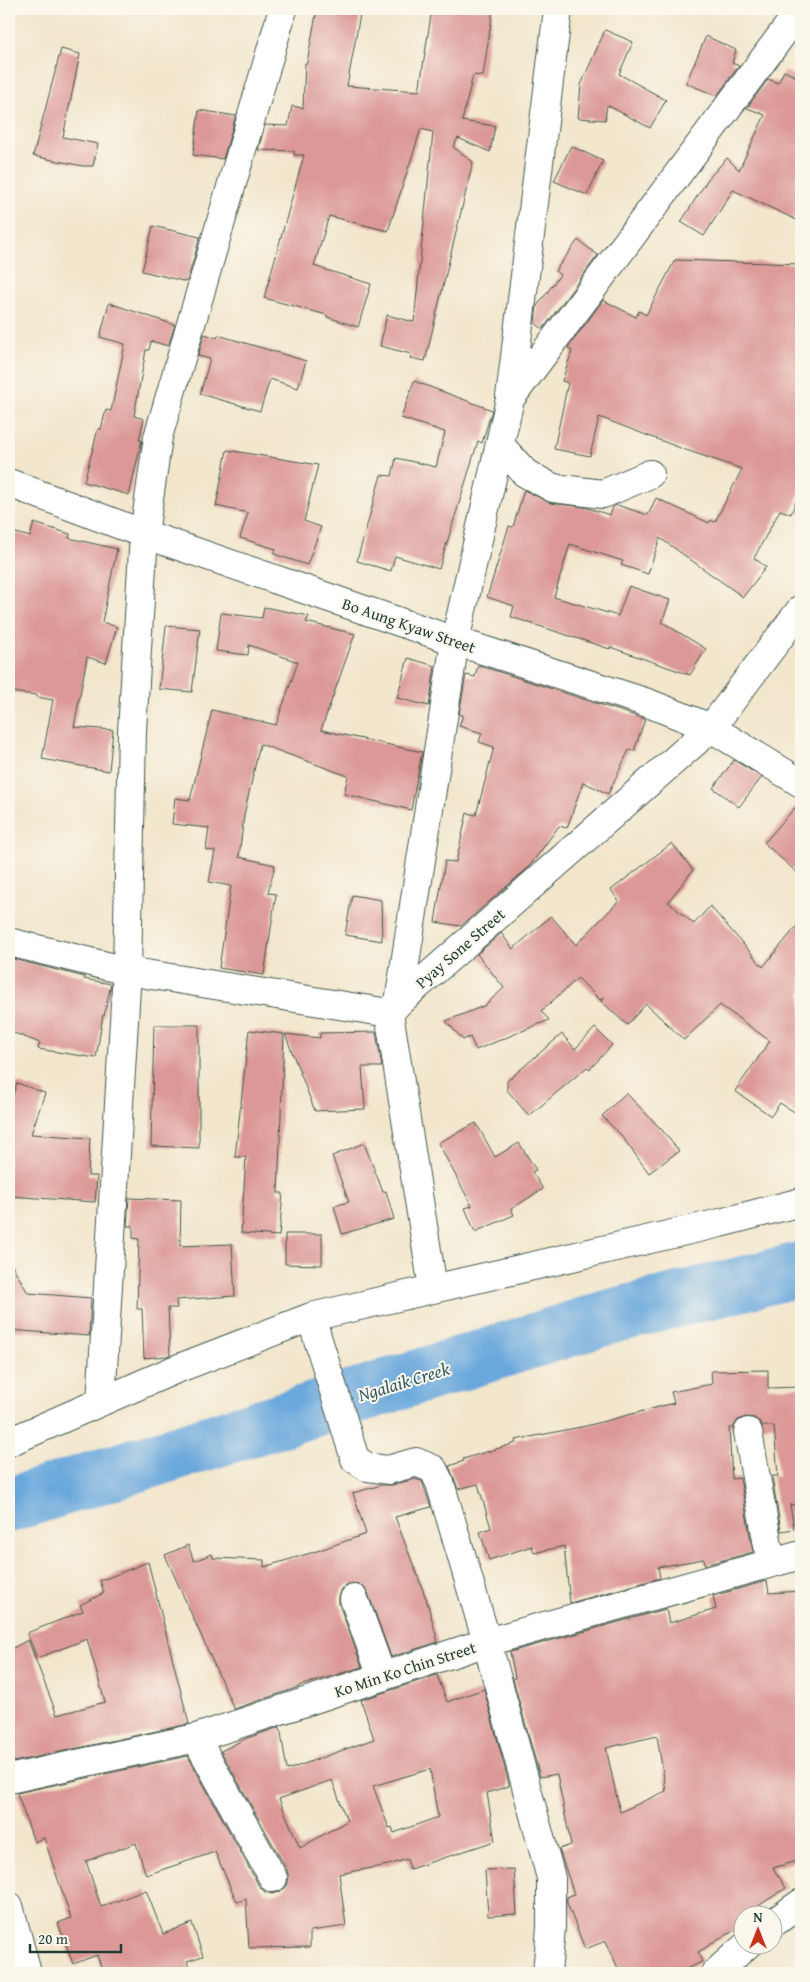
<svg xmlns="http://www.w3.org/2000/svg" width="810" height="1982" viewBox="0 0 810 1982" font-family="'Gentium Book Plus',serif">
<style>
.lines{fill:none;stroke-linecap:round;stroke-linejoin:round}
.river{stroke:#6ba8dc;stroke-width:55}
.building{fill:#db9896;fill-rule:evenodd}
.minor-casing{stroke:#3f564b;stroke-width:30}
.tertiary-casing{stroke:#3f564b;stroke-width:30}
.minor{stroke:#fff;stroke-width:28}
.tertiary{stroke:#fff;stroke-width:28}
.labels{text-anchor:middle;stroke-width:4;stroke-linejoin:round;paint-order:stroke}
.street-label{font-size:16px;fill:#1f3d34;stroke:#fbf7ec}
.water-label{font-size:18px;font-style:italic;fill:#365d66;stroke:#fbf7ec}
</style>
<rect width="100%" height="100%" fill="#fbf7ec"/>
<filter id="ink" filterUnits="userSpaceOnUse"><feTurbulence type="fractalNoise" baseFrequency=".02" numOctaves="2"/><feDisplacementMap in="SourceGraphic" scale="10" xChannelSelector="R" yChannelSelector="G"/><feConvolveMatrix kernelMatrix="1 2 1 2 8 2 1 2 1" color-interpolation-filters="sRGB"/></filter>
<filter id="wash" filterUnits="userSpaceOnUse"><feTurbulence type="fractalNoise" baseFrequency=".0096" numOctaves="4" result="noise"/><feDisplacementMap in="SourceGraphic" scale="20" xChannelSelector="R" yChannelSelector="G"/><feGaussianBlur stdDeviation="1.12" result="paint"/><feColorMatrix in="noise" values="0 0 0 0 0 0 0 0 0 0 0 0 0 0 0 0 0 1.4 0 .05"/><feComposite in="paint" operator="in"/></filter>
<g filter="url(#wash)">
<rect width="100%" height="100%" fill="#f2e6cc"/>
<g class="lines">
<!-- river -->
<path class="river" d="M9 1505 609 1317 801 1269"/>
</g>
<g id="blocks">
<!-- building -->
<path class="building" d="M317 9H361L347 86 419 91 432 9H493L483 76 473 75 462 121 495 126 490 152 458 138 453 147 473 162 425 361 410 358 411 354 380 346 387 315 414 322 433 132 421 129 388 231 329 216 314 266 371 284 358 327 327 317V315L264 298 304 155H294V151L258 150 265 125 288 126 292 106 303 108 305 63H307Z
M605 30 633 42 619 74 666 100 650 128 607 105 605 120 578 118 581 85Z
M706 36 736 50 732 63 739 66 717 96 686 83Z
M61 49 80 54 63 137 98 144 93 166H83L33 156Z
M784 71 801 79V222L733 190 704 236 681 222 708 179 727 158 739 170 765 115 747 108 768 79 778 83Z
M199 110 236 116 223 159 193 155Z
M571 146 603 161 587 195 554 181Z
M153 226 200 237 187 282 142 271Z
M578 240 598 255 543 329 535 323 537 306 560 275 555 271Z
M675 260 801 264V489L791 514 780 510 754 558 766 567 743 597 660 538 648 574 621 565 623 561 570 544 554 597 618 616 629 586 670 600 662 622 706 649 690 675 610 647V649L511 617 514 606 487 597 509 526 513 527 524 490 551 503 584 507 610 515 613 507 617 505 648 515 656 498 709 523 711 520 715 522 742 469 683 449 599 417 590 456 554 449 568 383 562 381 572 351 568 348 603 300 636 317 639 311 646 315Z
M109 303 175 325 168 346 151 341 149 350H146L134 416 144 419 139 440H142L129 495 84 482 98 429H101L106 410 111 411 125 344 100 337Z
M204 334 217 338 218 335 306 361 298 388 270 379 260 411 200 394 210 359 198 356Z
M414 381 492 410 482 443 478 441 439 569 395 556 391 571 357 561 381 475 392 476 396 458 436 467 445 432 401 418Z
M227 450 318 465 304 521 321 527 307 565 274 554 276 549 240 538 248 513 216 506Z
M34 523 70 534 69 538 117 549 102 622 117 627 106 663 87 657 74 727 113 730 109 771 42 759 53 700 37 697V695L9 692V531L30 537Z
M264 607 309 616 306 622 355 634 321 730 422 752 411 810 344 794 348 776 260 744 244 815 239 857 275 865 268 893 276 894 264 975 219 968 231 886 209 882 215 851 206 850 209 828 172 824 175 798 190 800 212 710 276 725 298 662 249 645 248 655 216 651 221 613 262 618Z
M166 626 200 629 192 692 159 689Z
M408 658 435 666 429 706 397 698Z
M478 665 645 719 634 751 629 750 608 794 583 782 567 828 559 826 529 867 461 926 435 922 445 861 456 862 467 813 476 815 494 747 479 742 482 733 459 726 463 715 459 714 466 675 475 677Z
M734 760 762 777 739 807 713 788Z
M801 801V876L764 843Z
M672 843 693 870 668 902 694 924 710 906 763 967 801 921V1116L780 1103 771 1116 735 1091 770 1041 720 1005 684 1040 646 1004 627 1025 601 1001 605 998 600 1000 578 978 541 1011 549 1020 476 1050 470 1037 463 1040 446 1021 484 1006 504 988 477 954 501 933 513 949 551 916 576 945 619 901 611 890Z
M352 895 381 900 382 941 345 935Z
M9 958 85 977 84 979 111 984 104 1016 103 1015 96 1058 38 1049 40 1043 9 1031Z
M154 1025H199V1148L151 1146Z
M595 1028 612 1045 590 1069 587 1067 529 1116 507 1090V1081L562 1034 575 1049Z
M249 1030 284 1034 278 1193H283L279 1236 241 1233 246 1157H235Z
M376 1032 382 1067H362L365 1109 315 1111 285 1034 320 1038V1033Z
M17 1083 45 1093 31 1134 90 1138 88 1176H97L95 1202 9 1196V1106Z
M626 1093 662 1130 679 1151 649 1173 620 1134 602 1116Z
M476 1123 495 1157 519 1143 536 1170 532 1172 543 1189 511 1209 514 1215 475 1232 465 1208 472 1206 438 1143Z
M364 1143 383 1192 386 1191 394 1219 342 1234 334 1206 349 1202 332 1156Z
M129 1198 181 1200 180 1246 232 1244 235 1296 176 1300 177 1308H168L170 1355 166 1356 144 1358 142 1309H137L139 1239 133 1238V1226H127Z
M285 1234H322V1265L285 1264Z
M9 1260 28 1293 91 1298 89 1336 9 1330Z
M768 1370V1388L801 1387V1424H799L801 1504 790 1505 794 1529 781 1531 772 1476H778L774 1426H762L760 1422 754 1418 746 1417 738 1420 733 1428H729L732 1479 740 1478 753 1552 705 1565 704 1559 658 1567 660 1578 570 1603 564 1546 534 1553 532 1546 489 1560 480 1532 491 1528 478 1484 458 1489 449 1466 464 1461 463 1459 516 1443 515 1440 586 1426 674 1403 671 1392 712 1384 711 1371Z
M415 1479 422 1481 431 1507 395 1517 426 1598 438 1642 391 1657 368 1593 364 1587 357 1584H349L342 1589 339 1597V1604L362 1667 299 1686V1687L234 1709 165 1555 188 1545 194 1561 212 1554 213 1558 264 1560V1567L314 1552 366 1534 353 1493 382 1485H392Z
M148 1562 189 1724 9 1763V1650L28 1640 57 1715 105 1702 87 1639 37 1658 27 1633 83 1611 80 1605 104 1593 100 1581Z
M767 1581 769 1593 801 1591V1860L773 1868 786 1888 746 1914H742V1926L698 1952 702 1962 677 1973H620L606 1941 585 1949 567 1903V1897L574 1894 559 1849 571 1845 557 1774 540 1777 513 1679 515 1678 510 1652 666 1609 669 1623 716 1609 713 1596ZM657 1736 666 1791 620 1812 606 1748Z
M437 1675 447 1702 484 1689 509 1784V1786L487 1793 495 1841 410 1869 407 1859 388 1865 339 1874 346 1926 310 1931V1947L249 1948 246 1899 237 1902 215 1852 146 1875 136 1843 86 1861 101 1907 146 1890 163 1934 192 1923 203 1956 187 1961 191 1973H103L97 1955 73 1964 58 1923 71 1918 44 1838 34 1842 17 1793 188 1756 259 1886 265 1892 272 1894 280 1892 287 1886 289 1878 287 1870 221 1751 247 1738 280 1727 287 1770 374 1739 361 1700ZM430 1769 438 1817 394 1833 392 1827 389 1828 373 1786ZM332 1780 347 1821 300 1848 279 1799Z
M514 1869 517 1914 488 1916 485 1870Z"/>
</g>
</g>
<g filter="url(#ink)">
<use href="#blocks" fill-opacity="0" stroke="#3f564b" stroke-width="1"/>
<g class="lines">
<defs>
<path id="minor" d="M510 397 558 9
M500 445 525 473 553 488 603 494 650 474
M9 942 127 971 389 1013 399 1002 711 728 801 609
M399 1002 455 641 510 399 801 9
M389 1013 433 1288
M311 1317 355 1459 367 1467 388 1470 416 1462 433 1469 440 1483 487 1642 551 1878V1927L547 1973
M101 1402 127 971 132 731 144 534 158 437 283 9
M748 1432 771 1563
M9 1442 174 1370 311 1317 720 1223 801 1202
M354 1599 382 1677
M196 1738 273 1878
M9 1779 196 1738 487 1642 801 1555
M9 1906 27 1973
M772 1924 801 1903
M715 1973 748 1944"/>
<path id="tertiary" d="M9 483 144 534 283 582 455 641 648 703 711 728 801 783"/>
</defs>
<!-- minor casing -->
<use href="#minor" class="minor-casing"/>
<!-- tertiary casing -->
<use href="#tertiary" class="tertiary-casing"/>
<!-- minor -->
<use href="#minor" class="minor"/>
<!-- tertiary -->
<use href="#tertiary" class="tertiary"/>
</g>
</g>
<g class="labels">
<!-- street labels -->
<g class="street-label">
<text transform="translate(409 625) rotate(19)" y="6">Bo Aung Kyaw Street</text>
<text transform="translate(460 948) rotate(-41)" y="6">Pyay Sone Street</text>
<text transform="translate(405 1669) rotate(-18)" y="6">Ko Min Ko Chin Street</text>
</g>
<!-- water labels -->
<g class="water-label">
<text transform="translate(404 1382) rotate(-17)" y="6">Ngalaik Creek</text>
</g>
</g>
<!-- margin -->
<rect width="810" height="1982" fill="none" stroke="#fbf7ec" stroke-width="30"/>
<!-- north arrow -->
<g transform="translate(758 1930)"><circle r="24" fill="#fbf7ec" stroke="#a3ada2"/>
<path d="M0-4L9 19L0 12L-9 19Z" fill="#c8321e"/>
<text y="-8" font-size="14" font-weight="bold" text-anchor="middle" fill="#1f3d34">N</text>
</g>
<!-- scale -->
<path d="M30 1944v8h91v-8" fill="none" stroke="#1f3d34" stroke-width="2.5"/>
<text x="38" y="1944" font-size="15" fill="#1f3d34" stroke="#fbf7ec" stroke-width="4" paint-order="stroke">20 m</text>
</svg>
